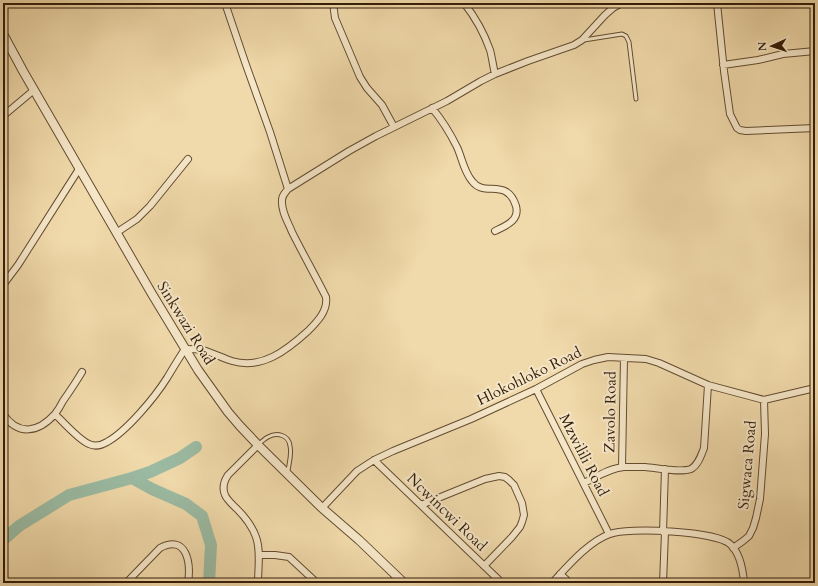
<svg xmlns="http://www.w3.org/2000/svg" width="818" height="586" viewBox="0 0 818 586" font-family="Cardo,serif">
<style>
.lines{fill:none;stroke-linecap:round;stroke-linejoin:round}
.river{stroke:#9bbba3;stroke-width:12}
.service-casing{stroke:#624c31;stroke-width:5}
.minor-casing{stroke:#624c31;stroke-width:8}
.tertiary-casing{stroke:#624c31;stroke-width:10}
.service{stroke:#f5e6c8;stroke-width:3}
.minor{stroke:#f5e6c8;stroke-width:6}
.tertiary{stroke:#f5e6c8;stroke-width:8}
.labels{text-anchor:middle;stroke-width:4;stroke-linejoin:round;paint-order:stroke}
.street-label{font-size:15px;fill:#331d09;stroke:#f5e6c8}
</style>
<rect width="100%" height="100%" fill="#f0d9aa"/>
<filter id="stains"><feTurbulence type="fractalNoise" baseFrequency=".005" numOctaves="4"/><feColorMatrix values="0 0 0 0 .2 0 0 0 0 .09 0 0 0 0 .02 0 0 0 .5 -.17"/></filter>
<radialGradient id="worn" r=".72"><stop offset=".6" stop-color="#630" stop-opacity="0"/><stop offset="1" stop-color="#630" stop-opacity=".3"/></radialGradient>
<g class="lines">
<!-- river -->
<path class="river" d="M132 478 150 472 180 458 196 447
M3 540 19 526 69 495 132 478 152 489 186 504 202 516 211 545 209 583"/>
<defs>
<path id="service" d="M584 40 622 34 626 36 629 42 636 99
M258 445C261 442 264 439 268 437 277 432 289 435 290 446 292 454 289 463 288 471"/>
<path id="minor" d="M225 3 245 62 270 132 288 189
M333 3 335 18 360 77 367 88 382 105 394 127
M464 3C475 17 484 33 490 50 492 57 493 66 495 74
M667 3H678
M717 3 724 71 730 114 737 128 740 130 746 131 815 128
M723 65 758 60 783 54 815 51
M432 108C442 120 450 133 457 147 462 158 464 172 472 181 484 198 507 177 516 206 520 221 505 226 495 231
M3 116 34 90
M116 233 137 219 150 206 188 159
M3 285 18 265 79 169
M536 389 609 534
M3 414C18 436 38 433 55 414 58 410 61 405 63 401 70 391 76 382 82 372
M55 414C63 422 79 440 89 444 95 447 102 445 107 442 127 431 155 397 167 378 173 368 179 358 185 349 191 349 198 349 203 350 213 353 223 358 232 361 262 370 287 350 308 331 317 322 328 311 326 297 315 275 303 254 292 232 288 222 281 211 282 200 282 195 285 193 288 189L349 151 376 136 447 101 481 81 495 74 528 61 574 45 582 40 605 15 613 8 622 3
M374 460 502 583
M622 467 624 358
M584 483C596 477 610 468 624 467 630 467 638 467 645 467 657 468 680 473 691 469 698 465 701 456 704 448L708 385
M421 505 485 479 499 476 505 477 509 480 514 485 522 503 524 515 522 522 520 527 512 537 484 566
M322 508 357 471 374 460 393 451 471 419 536 389 582 364 594 360 608 357 646 359 659 363 708 385 764 400 815 388
M663 532 665 469
M733 548 743 541 749 536 753 528 756 518 760 499 765 434 764 400
M259 555H275L289 557 317 583
M560 574 570 583
M126 583 160 548C187 534 191 563 188 583
M258 583C258 568 261 551 256 537 252 526 245 517 237 509 233 505 227 500 225 495 222 488 224 481 228 475L258 445
M552 583C567 567 589 541 610 534 627 527 716 531 730 544 740 553 743 570 744 583
M663 583 665 532"/>
<path id="tertiary" d="M3 34 23 71 152 294 198 370 228 412 240 426 258 445 322 508 359 540 404 583"/>
</defs>
<!-- service casing -->
<use href="#service" class="service-casing"/>
<!-- minor casing -->
<use href="#minor" class="minor-casing"/>
<!-- tertiary casing -->
<use href="#tertiary" class="tertiary-casing"/>
<!-- service -->
<use href="#service" class="service"/>
<!-- minor -->
<use href="#minor" class="minor"/>
<!-- tertiary -->
<use href="#tertiary" class="tertiary"/>
</g>
<g class="labels">
<!-- street labels -->
<g class="street-label">
<text transform="translate(186 323) rotate(58)" y="5">Sinkwazi Road</text>
<text transform="translate(529 376) rotate(-26)" y="5">Hlokohloko Road</text>
<text transform="translate(610 412) rotate(-89)" y="5">Zavolo Road</text>
<text transform="translate(584 455) rotate(63)" y="5">Mzwilili Road</text>
<text transform="translate(747 465) rotate(-85)" y="5">Sigwaca Road</text>
<text transform="translate(447 512) rotate(44)" y="5">Ncwincwi Road</text>
</g>
</g>
<!-- margin -->
<rect width="818" height="586" fill="none" stroke="#f0d9aa" stroke-width="16"/>
<rect x="4" y="4" width="810" height="578" fill="none" stroke="#331d09" stroke-width="2"/>
<rect x="8" y="8" width="802" height="570" fill="none" stroke="#331d09"/>
<!-- north arrow -->
<g transform="translate(772 46) rotate(267)" stroke="#f5e6c8" stroke-width="3" paint-order="stroke">
<path d="M0-3L7 15L0 10L-7 15Z" fill="#331d09"/>
<text y="-6" font-size="11" font-weight="bold" text-anchor="middle" fill="#331d09">N</text>
</g>
<rect width="100%" height="100%" filter="url(#stains)"/>
<rect width="100%" height="100%" fill="url(#worn)"/>
</svg>
